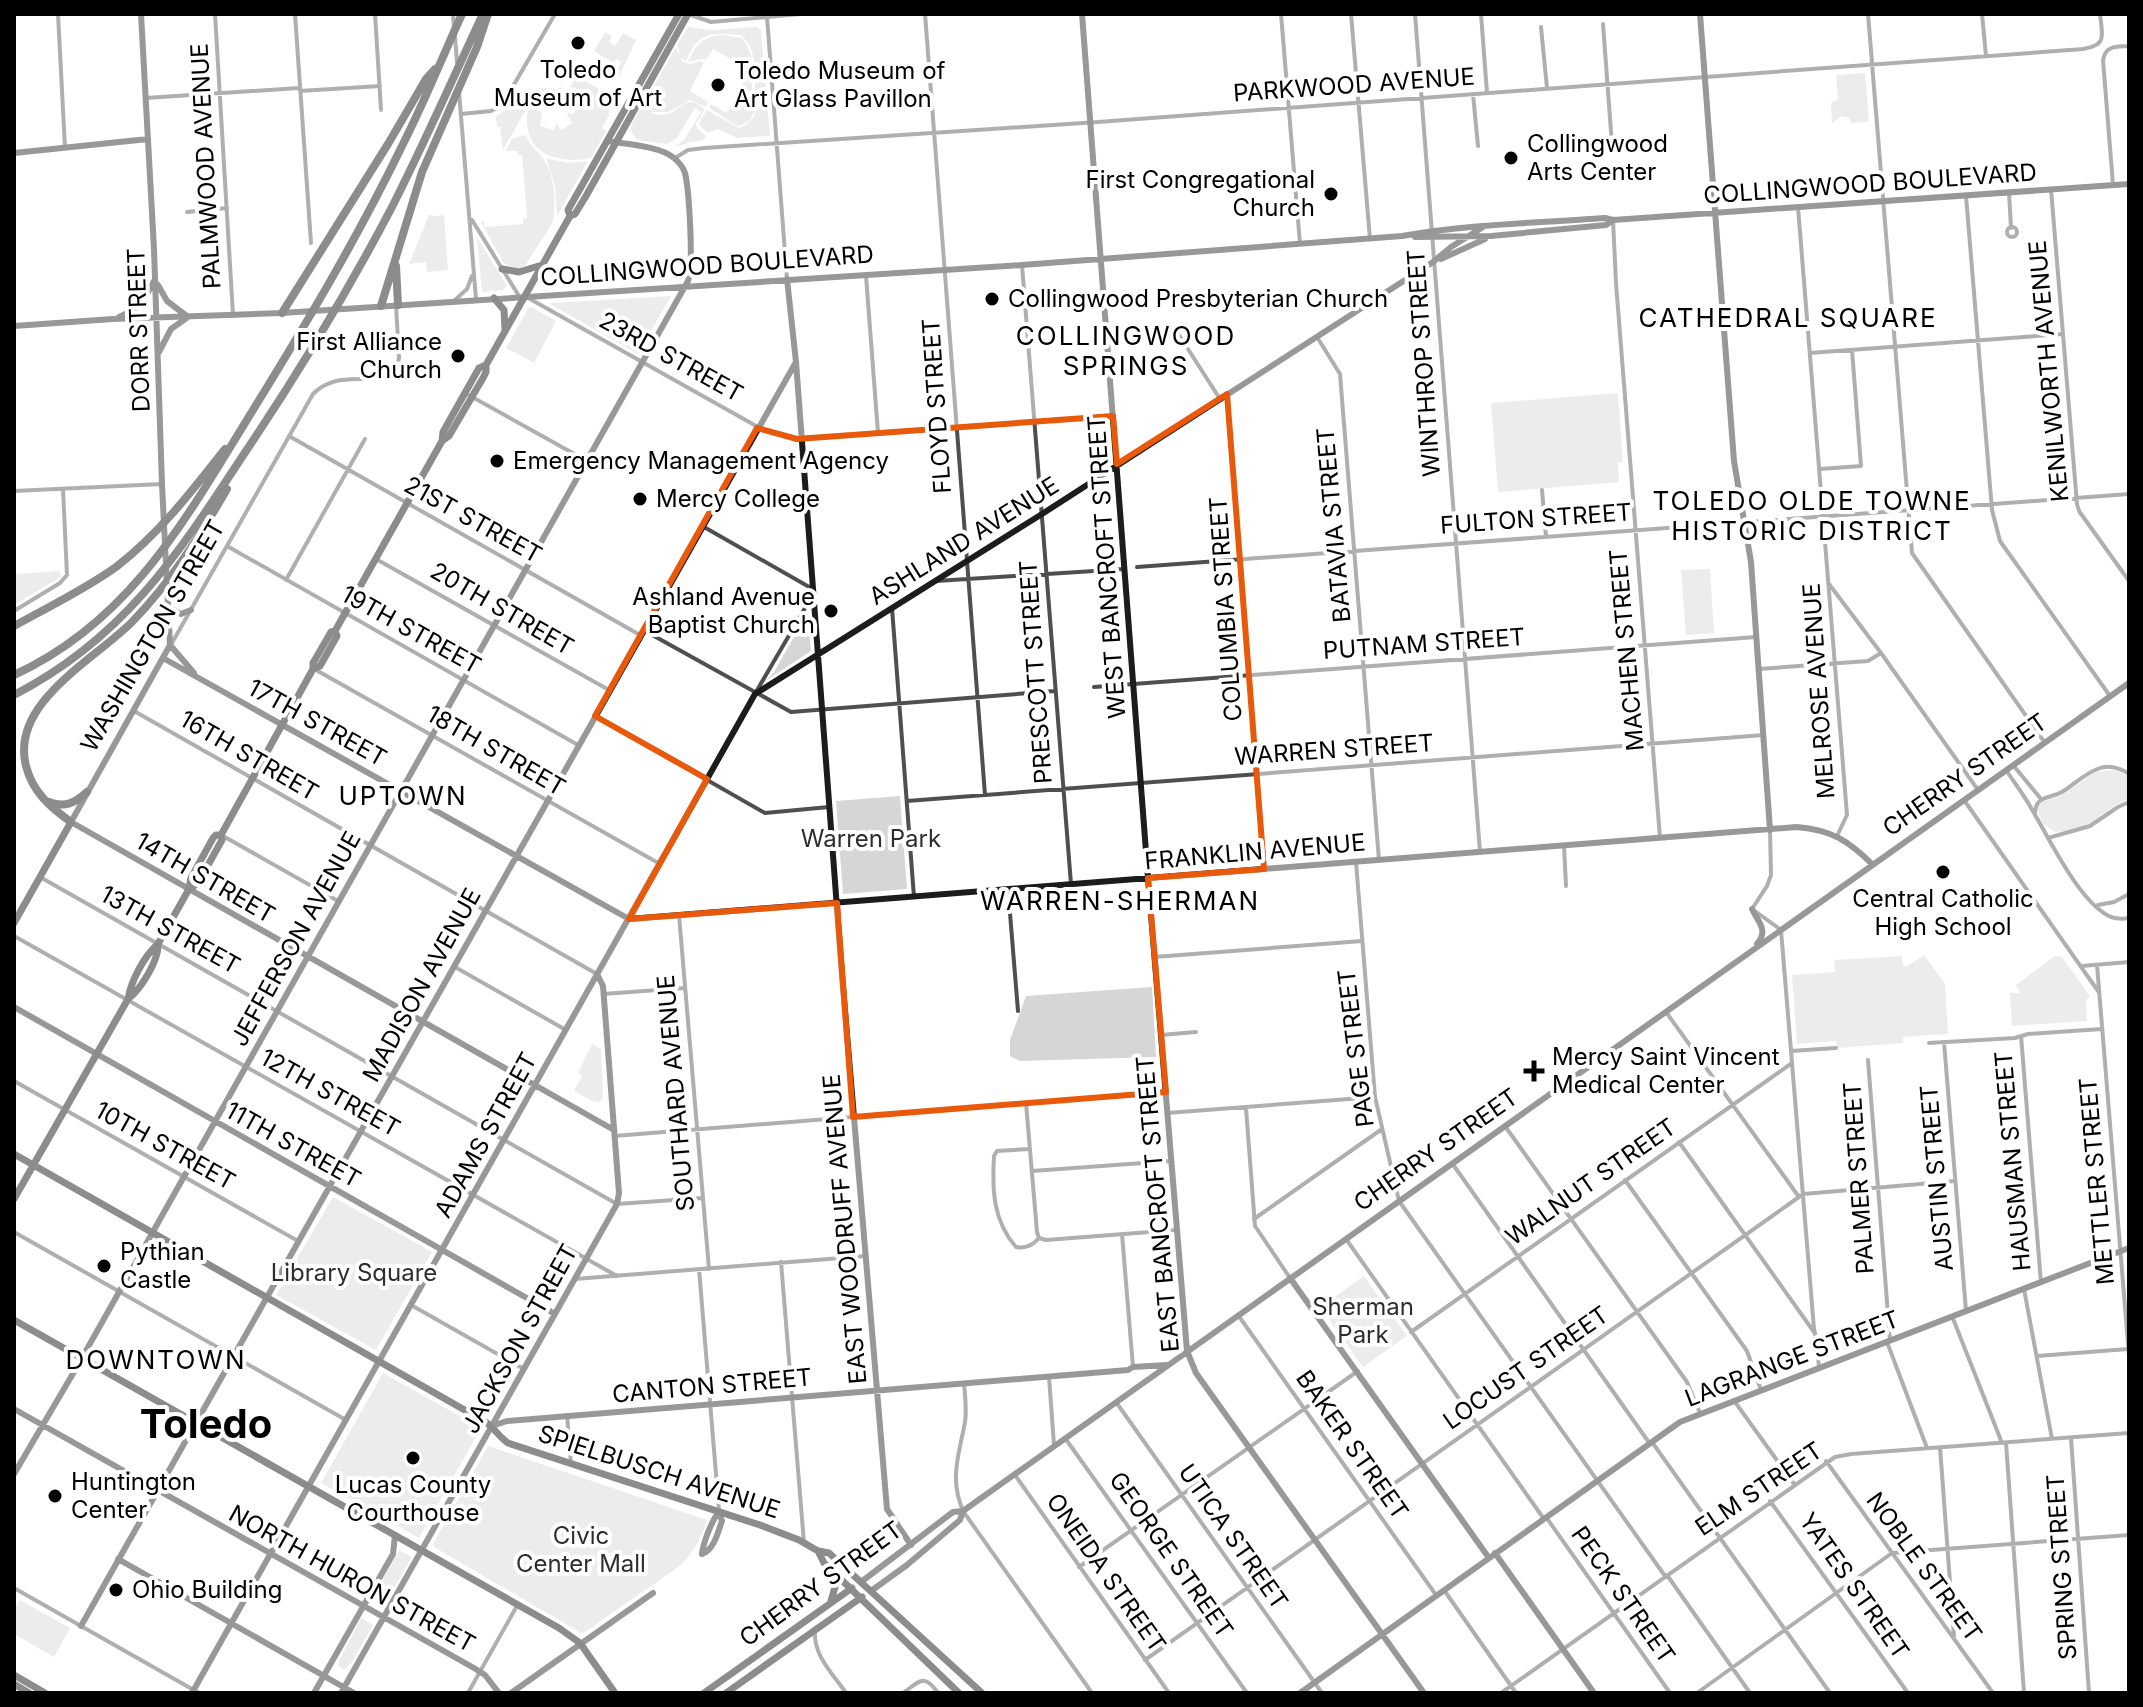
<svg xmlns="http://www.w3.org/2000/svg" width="2143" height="1707" viewBox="0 0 2143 1707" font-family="Inter,sans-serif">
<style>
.green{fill:#d6d6d6}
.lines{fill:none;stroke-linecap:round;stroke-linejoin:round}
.street{stroke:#4f4f4f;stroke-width:4}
.secondary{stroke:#1c1c1c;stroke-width:6}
.primary{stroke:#000;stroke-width:7}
.highway{stroke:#000;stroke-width:8}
.marked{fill:none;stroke:#e8590c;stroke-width:6;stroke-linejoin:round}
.poi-dot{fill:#000;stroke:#fff;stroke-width:3}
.labels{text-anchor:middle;stroke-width:8;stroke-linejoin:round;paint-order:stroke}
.poi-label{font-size:24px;fill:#000;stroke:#fff;text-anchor:start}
.street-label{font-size:24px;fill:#000;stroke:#fff}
.park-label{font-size:24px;fill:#2d2d2d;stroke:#fff}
.neighbourhood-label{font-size:26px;letter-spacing:2px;fill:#000;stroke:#fff}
.town-label{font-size:40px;font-weight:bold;fill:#000;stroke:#fff}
</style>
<rect width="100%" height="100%" fill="#fff"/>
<!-- green -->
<path class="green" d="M688 27 711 30 757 27 761 30 770 136 737 138 718 129 708 133 700 126 699 123 707 110 739 128C746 126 752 120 755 114 752 89 763 52 740 35 711 33 698 31 686 61L681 58 677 45Z
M605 32 612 36 609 42 615 46 623 33 636 40 619 77 615 74 621 62 616 59 610 71 608 70 612 62 594 51Z
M722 35 742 38C762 64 747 86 754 112 752 119 745 126 737 126L709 108 711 104 725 112 728 111 750 70 713 49 706 60 701 59 688 62C695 46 703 36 722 35Z
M676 47 683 62 690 64 701 61 704 63 690 91 708 102 706 107 690 100 668 112H649C673 123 679 100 693 102 695 102 704 108 705 109L696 124 697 128 706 136 703 140 691 142 675 147 684 140 701 112 695 108 677 138 667 144 637 140 630 130 633 122Z
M1865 73 1869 122 1851 123 1849 118 1842 116 1832 123 1831 103 1838 99 1836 75Z
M579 78 598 88 599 95 602 97 612 98 608 117 602 128 606 131 591 158C566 163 534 159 528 130 527 125 526 117 528 111 530 103 536 95 540 88L558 89 560 87 562 88 561 92 557 93V96L551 95 546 90 536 104V110L542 112 540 126 554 130 556 123 561 130 572 123 567 114 569 112 572 115 576 109 577 100 575 99 576 88 570 87 574 79 577 81Z
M517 95H534L503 150 500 127H497L496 116 509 108Z
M523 135 526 136C531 147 536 149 542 157 555 174 556 202 553 222L525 266C517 270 509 268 503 262L481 222 484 221 485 227 523 224V219L527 218 522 155H518V151H505L512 139Z
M546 158 567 163 588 161 557 216 555 186Z
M429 215 436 216 444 215 448 270 427 272 426 262 409 264Z
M477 237 507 286 503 290 482 292Z
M671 296 638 354 550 304V303Z
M529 307 533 308 556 321 534 363 506 348Z
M1618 393 1623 462 1618 463 1619 482 1498 492 1491 403Z
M1710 569 1714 633 1686 635 1681 570Z
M60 571 61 577 14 605V574Z
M807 614 811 651 767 680 774 672Z
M2112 770 2119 771 2129 777V799L2116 805 2089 824 2066 831 2055 832 2043 824 2037 809 2040 802 2062 795 2095 772Z
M900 796 907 889 843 894 836 801Z
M1924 955 1945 984 1948 1034 1903 1037V1043L1837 1048 1836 1041 1797 1044 1792 975 1835 972 1834 960 1902 956 1903 966H1907Z
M2055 956 2062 957 2090 996 2086 1000 2087 1021 2012 1026 2010 993H2020L2016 985Z
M1152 987 1156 1057 1020 1061 1010 1056V1040L1026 996Z
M592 1044 601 1049 603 1097 600 1102 592 1101 574 1091 582 1076 578 1073Z
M333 1197 432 1252 376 1350 276 1295Z
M1364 1276 1407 1336 1363 1367 1320 1307Z
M383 1373 481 1428 419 1538 321 1483Z
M488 1446 707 1520C701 1538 695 1551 681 1565L585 1632 581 1633 434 1547 433 1544Z
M399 1550 412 1557 384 1606 372 1599Z
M20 1600 70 1628 54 1657 14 1634V1610Z
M361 1618 373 1625 352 1662 344 1670 338 1666 339 1661Z"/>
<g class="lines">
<!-- street -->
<path class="street" d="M58 14 65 148
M215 14 233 315
M295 14 311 243
M375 14 381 110
M453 14 454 28
M688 14 711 22 800 14
M925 14 985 795
M1281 14 1300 244
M1351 14 1370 239
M1415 14 1480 852
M1481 14 1487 93
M1868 14 1912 553 2045 743
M1982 14 1986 56
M767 17 787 279
M1603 24 1612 145
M1541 27 1547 88
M455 36 457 63
M300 91 380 86
M459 92 476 299
M1473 94 1478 146
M146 98 299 88
M461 114 491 111 502 105 555 14
M675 158 688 150 704 148 1098 122 2083 49C2108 45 2102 35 2100 14
M2113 185 2103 60C2106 45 2116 47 2129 46
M2051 189 2077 504 2079 511 2129 581
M2009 192 2011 228
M1966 196 1992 510 2000 541 2110 696
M1798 207 1847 815 1837 836
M187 212 227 208
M472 220 519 296
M1613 220 1616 283 1660 838
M2007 232a5 5 0 1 1 10 0a5 5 0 1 1-10 0Z
M1022 265 1071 884
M866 276 878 433
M530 299 758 427
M455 300 467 289 472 276
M1179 335 1220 399
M1317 337 1340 374 1379 860
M1810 353 2063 334
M465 393 587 461
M1227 394 1264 869
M760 429 801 440
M289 436 640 635
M801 438 1113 416
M1820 469 1861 466 1852 350
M1542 490 1546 536
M14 491 162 484
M704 527 811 588
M227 546 578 745
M376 559 609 690
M1137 567 2129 494
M286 580 365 439
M936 581 1125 569
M1829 584 1881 653 1978 790
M892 608 914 897
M14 611 60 583 67 575 63 489
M645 631 791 712 1055 691
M172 643 313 394C338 368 371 388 396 371L399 358 396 305
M1759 669 1868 661 1881 653
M316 670 660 864
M1094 687 1756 637
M756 692 812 596
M134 711 597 974
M595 716 765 813 829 807
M2013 765 2041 799
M2006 770C2014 782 2023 794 2030 806 2048 836 2079 903 2111 917 2117 919 2123 919 2129 918
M1964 800 2098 991
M907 801 1764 735
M2035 813C2036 795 2049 799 2062 792 2084 778 2101 755 2129 774
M1770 830 1771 875 1767 886 1752 909 1781 930 1814 1329 1817 1342 1819 1368
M223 836 338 901
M2048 838 2090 826 2118 807 2129 802
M1564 846 1566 886
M1356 862 1375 1097 1399 1201 1665 1576
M40 877 617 1204 703 1198
M1008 889 1018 1011
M2098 905 2114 902 2129 894
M679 915 709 1269
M14 936 617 1276
M1154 957 1362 941
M2097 965 2129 1356
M2082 966 2129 962
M455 967 566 1030
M603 994 685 988
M1666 1012 1799 1197
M1161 1035 1196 1032
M2021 1036 2041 1283
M1944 1042 1966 1311
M1929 1043 2015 1038 2028 1034 2102 1029
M1791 1051 1836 1048
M1868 1060 1890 1340
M14 1081 298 1241
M1026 1103 1037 1232 1039 1238
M1246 1108 1255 1226 1290 1278
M1167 1113 1375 1097
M1505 1126 1687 1382 1700 1413
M614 1136 1166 1092
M1679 1142 1814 1332
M1030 1149 997 1151 994 1156C992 1190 993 1221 1016 1247 1025 1249 1033 1245 1039 1238
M1452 1163 1650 1444
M1032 1171 1171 1161
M1625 1180 1747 1351 1761 1390
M1254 1219 1382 1129
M14 1232 346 1420
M1122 1234 1133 1367
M1039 1238 1046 1240 1176 1230
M1346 1239 1544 1519
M781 1262 804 1543
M699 1269 719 1510
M575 1279 866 1256
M2024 1289 2052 1439
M411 1305 524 1369
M1238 1315 1436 1595
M1952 1316 2002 1443
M1411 1332 1792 1063
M1887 1342 1927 1448
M2037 1356 2128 1349
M1049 1377 1054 1445
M964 1383C965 1396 967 1409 965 1422 959 1455 949 1478 963 1511L1092 1693
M1116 1402 1322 1693
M1735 1402 1794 1484
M567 1415 571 1464
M1065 1438 1247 1693
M2071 1438 2089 1693
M1652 1442 1830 1693
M2006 1443 2024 1693
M1940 1447 1954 1636
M1826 1461 1993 1693
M1015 1475 1169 1693
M1770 1501 1908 1693
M1546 1517 1670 1693
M1079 1567 1358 1371
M1667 1575 1750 1693
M14 1588 199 1693
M1444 1590 1516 1693
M815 1631C813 1655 833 1674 846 1693
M1145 1660 1799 1197 1803 1194 1955 1181
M468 1693 518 1604
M903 1693C920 1681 924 1673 938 1693
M1501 1693 1835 1457 1851 1454 2129 1433
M1697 1693 1892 1553 2129 1535"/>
<!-- secondary -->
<path class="secondary" d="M141 14 154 249 162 484 170 645
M1082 14 1148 878 1187 1351 1196 1373 1424 1693
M1700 14 1734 461 1751 562 1770 830
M14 153 148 139
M1415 237 1491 236 1606 225 1613 220
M1441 259 1485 239
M787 279 796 362 842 975 887 1509 911 1545
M158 285 167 301 188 317 171 329 159 352
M119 317C140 308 144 301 154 281
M14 326 113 319 282 313 1022 265 1402 236C1469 224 1537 223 1605 218L1613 220 2129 184
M169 608 181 614 191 610
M170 645 71 822 614 1130
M170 645 194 673
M163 658 629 919 1797 827C1832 830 1849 841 1873 865
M1752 909C1758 922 1769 930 1757 944
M14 1007 555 1314
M1290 1278 1489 1558
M14 1409 474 1668 485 1675 499 1693
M495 1425 507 1421 1128 1370 1133 1367 1167 1365
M14 1474 78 1365 688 281C694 266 689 190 685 173 683 167 679 162 674 158 660 146 626 144 607 141
M1495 1553 1594 1693
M702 1554C714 1550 718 1532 722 1521L719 1512
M702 1554C703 1543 712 1520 719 1512
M118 1559 354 1693
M861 1582 953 1512 963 1511 2129 683
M871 1591 907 1565 960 1520 963 1511
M81 1626 796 362
M192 1693 755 694 1042 514 1433 262 1451 247 1483 227
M314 1693 393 1554 395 1535
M341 1693 617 1204 619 1193 603 986 597 974
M511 1693 653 1593
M1300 1693 1680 1422 2129 1248"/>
<!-- primary -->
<path class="primary" d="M570 216 575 214 586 196 688 14
M502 269 519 272 542 265
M494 298 504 310 505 329
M442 441 449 436 483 378 486 372V365L570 216 568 210 679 14
M313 669 320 666 337 636 335 631
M189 889 198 883 222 840 221 835 313 669V663L331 632 335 631 442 441 443 432 479 368 486 365
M14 923 71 822
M128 999C141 989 159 960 158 944
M14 1154 484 1421C494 1427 499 1437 508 1443L760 1525 799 1540 818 1551 829 1553 982 1693
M14 1199 128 999C131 981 144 956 158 944L189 889 191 878 213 838 216 835H221
M14 1320 559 1628 580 1643 615 1693
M818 1551 824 1563 959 1693
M831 1601 835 1587 834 1574
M14 1675 45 1693
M14 1684 29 1693
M704 1693 852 1588
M726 1693 862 1597"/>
<!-- highway -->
<path class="highway" d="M396 266 398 305
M381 306 422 172 477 47 488 14
M282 313 388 144 426 79 435 69
M14 626C48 607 84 590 116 567 159 534 192 491 225 449
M14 675C132 621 188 515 253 410 306 324 358 237 402 146 424 103 442 58 462 14
M14 695C123 639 177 556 242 457 296 377 347 293 392 207 424 144 453 78 483 14
M49 802C65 808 75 803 87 792
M71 822C61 815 51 807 43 798 35 789 29 778 26 766 10 703 93 661 132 622 170 583 200 536 227 489"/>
</g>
<!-- marked area -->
<path d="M0 0H2143V1707H0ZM1227 394 1264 869 1148 878 1166 1092 853 1117 837 903 629 919 707 779 595 716 757 428 797 439 1113 416 1117 464Z" fill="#fff" fill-opacity=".55" fill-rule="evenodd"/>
<path class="marked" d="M1227 394 1264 869 1148 878 1166 1092 853 1117 837 903 629 919 707 779 595 716 757 428 797 439 1113 416 1117 464Z"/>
<!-- markers -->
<g class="poi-dot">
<circle cx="578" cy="43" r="8"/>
<circle cx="718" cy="85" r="8"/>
<circle cx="1511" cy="158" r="8"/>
<circle cx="1331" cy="194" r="8"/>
<circle cx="992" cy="299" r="8"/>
<circle cx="458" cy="356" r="8"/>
<circle cx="497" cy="461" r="8"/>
<circle cx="640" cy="499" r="8"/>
<circle cx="831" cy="611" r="8"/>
<circle cx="1943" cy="872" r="8"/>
<path d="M1530 1059h8v8h8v8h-8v8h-8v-8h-8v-8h8z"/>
<circle cx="104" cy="1266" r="8"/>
<circle cx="413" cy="1458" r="8"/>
<circle cx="55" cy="1496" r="8"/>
<circle cx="116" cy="1590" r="8"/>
</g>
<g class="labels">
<!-- poi labels -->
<g class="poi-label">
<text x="578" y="78" text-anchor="middle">Toledo<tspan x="578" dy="28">Museum of Art</tspan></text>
<text x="734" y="79">Toledo Museum of<tspan x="734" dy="28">Art Glass Pavillon</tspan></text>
<text x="1527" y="152">Collingwood<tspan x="1527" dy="28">Arts Center</tspan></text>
<text x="1315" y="188" text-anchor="end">First Congregational<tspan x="1315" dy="28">Church</tspan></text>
<text x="1008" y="307">Collingwood Presbyterian Church</text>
<text x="442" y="350" text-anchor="end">First Alliance<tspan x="442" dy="28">Church</tspan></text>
<text x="513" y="469">Emergency Management Agency</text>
<text x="656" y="507">Mercy College</text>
<text x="815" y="605" text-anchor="end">Ashland Avenue<tspan x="815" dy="28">Baptist Church</tspan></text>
<text x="1943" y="907" text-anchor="middle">Central Catholic<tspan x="1943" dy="28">High School</tspan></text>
<text x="1552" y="1065">Mercy Saint Vincent<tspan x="1552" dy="28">Medical Center</tspan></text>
<text x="120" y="1260">Pythian<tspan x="120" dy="28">Castle</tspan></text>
<text x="71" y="1490">Huntington<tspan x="71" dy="28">Center</tspan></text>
<text x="413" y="1493" text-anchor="middle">Lucas County<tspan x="413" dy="28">Courthouse</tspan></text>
<text x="132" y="1598">Ohio Building</text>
</g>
<!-- street labels -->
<g class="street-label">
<text transform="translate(1354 85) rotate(-4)" y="8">PARKWOOD AVENUE</text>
<text transform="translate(206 166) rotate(-93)" y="8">PALMWOOD AVENUE</text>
<text transform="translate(1870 184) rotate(-4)" y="8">COLLINGWOOD BOULEVARD</text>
<text transform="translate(707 266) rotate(-4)" y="8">COLLINGWOOD BOULEVARD</text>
<text transform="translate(139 330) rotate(-92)" y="8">DORR STREET</text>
<text transform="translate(671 357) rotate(29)" y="8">23RD STREET</text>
<text transform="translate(1424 363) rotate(-94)" y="8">WINTHROP STREET</text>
<text transform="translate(2049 371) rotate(-95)" y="8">KENILWORTH AVENUE</text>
<text transform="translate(937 406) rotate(-94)" y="8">FLOYD STREET</text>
<text transform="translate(1536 519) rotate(-4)" y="8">FULTON STREET</text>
<text transform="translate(473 520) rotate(29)" y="8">21ST STREET</text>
<text transform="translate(1334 525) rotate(-95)" y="8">BATAVIA STREET</text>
<text transform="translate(964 541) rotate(-32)" y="8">ASHLAND AVENUE</text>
<text transform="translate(1107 567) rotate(-94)" y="8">WEST BANCROFT STREET</text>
<text transform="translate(502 609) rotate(30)" y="8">20TH STREET</text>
<text transform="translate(1226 609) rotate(-94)" y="8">COLUMBIA STREET</text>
<text transform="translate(411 630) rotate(29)" y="8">19TH STREET</text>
<text transform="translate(153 636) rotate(-60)" y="8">WASHINGTON STREET</text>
<text transform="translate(1424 644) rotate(-4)" y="8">PUTNAM STREET</text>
<text transform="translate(1627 650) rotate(-95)" y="8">MACHEN STREET</text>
<text transform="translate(1036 672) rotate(-94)" y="8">PRESCOTT STREET</text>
<text transform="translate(1819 691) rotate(-94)" y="8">MELROSE AVENUE</text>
<text transform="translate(317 723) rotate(29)" y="8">17TH STREET</text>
<text transform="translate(1334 750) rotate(-4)" y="8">WARREN STREET</text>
<text transform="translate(496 751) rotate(30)" y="8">18TH STREET</text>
<text transform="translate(249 756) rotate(30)" y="8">16TH STREET</text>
<text transform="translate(1965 775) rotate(-35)" y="8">CHERRY STREET</text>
<text transform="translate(1255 852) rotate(-5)" y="8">FRANKLIN AVENUE</text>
<text transform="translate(205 878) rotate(30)" y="8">14TH STREET</text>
<text transform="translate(170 930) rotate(29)" y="8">13TH STREET</text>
<text transform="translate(296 939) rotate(-61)" y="8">JEFFERSON AVENUE</text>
<text transform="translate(422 985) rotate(-61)" y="8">MADISON AVENUE</text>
<text transform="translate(1356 1048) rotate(-97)" y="8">PAGE STREET</text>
<text transform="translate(330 1093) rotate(29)" y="8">12TH STREET</text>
<text transform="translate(676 1093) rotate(-95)" y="8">SOUTHARD AVENUE</text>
<text transform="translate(486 1135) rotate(-61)" y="8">ADAMS STREET</text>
<text transform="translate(293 1145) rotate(29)" y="8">11TH STREET</text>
<text transform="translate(165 1146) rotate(29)" y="8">10TH STREET</text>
<text transform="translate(1436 1150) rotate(-35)" y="8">CHERRY STREET</text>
<text transform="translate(2013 1161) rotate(-95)" y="8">HAUSMAN STREET</text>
<text transform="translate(1859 1178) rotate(-94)" y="8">PALMER STREET</text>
<text transform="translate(1937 1178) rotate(-95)" y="8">AUSTIN STREET</text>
<text transform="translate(2097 1181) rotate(-95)" y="8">METTLER STREET</text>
<text transform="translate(1591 1182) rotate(-35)" y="8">WALNUT STREET</text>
<text transform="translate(1158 1204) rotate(-95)" y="8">EAST BANCROFT STREET</text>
<text transform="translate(845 1229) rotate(-95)" y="8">EAST WOODRUFF AVENUE</text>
<text transform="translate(520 1339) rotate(-61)" y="8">JACKSON STREET</text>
<text transform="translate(1792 1359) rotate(-21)" y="8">LAGRANGE STREET</text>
<text transform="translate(1526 1368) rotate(-35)" y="8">LOCUST STREET</text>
<text transform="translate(712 1386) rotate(-5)" y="8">CANTON STREET</text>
<text transform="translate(1352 1445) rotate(55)" y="8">BAKER STREET</text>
<text transform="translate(659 1472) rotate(18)" y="8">SPIELBUSCH AVENUE</text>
<text transform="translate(1759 1489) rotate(-34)" y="8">ELM STREET</text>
<text transform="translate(1233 1537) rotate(55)" y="8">UTICA STREET</text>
<text transform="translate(1171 1555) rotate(55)" y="8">GEORGE STREET</text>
<text transform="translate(1924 1567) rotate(54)" y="8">NOBLE STREET</text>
<text transform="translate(2062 1567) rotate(-94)" y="8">SPRING STREET</text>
<text transform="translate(1106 1573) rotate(55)" y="8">ONEIDA STREET</text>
<text transform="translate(352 1579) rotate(29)" y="8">NORTH HURON STREET</text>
<text transform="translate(821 1584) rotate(-36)" y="8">CHERRY STREET</text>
<text transform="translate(1854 1586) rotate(55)" y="8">YATES STREET</text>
<text transform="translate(1623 1595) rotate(55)" y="8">PECK STREET</text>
</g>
<!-- park labels -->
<g class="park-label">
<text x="871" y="847">Warren Park</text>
<text x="354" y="1281">Library Square</text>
<text x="1363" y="1315">Sherman<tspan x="1363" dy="28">Park</tspan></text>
<text x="581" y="1544">Civic<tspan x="581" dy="28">Center Mall</tspan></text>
</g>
<!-- neighbourhood labels -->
<g class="neighbourhood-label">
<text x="1788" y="327">CATHEDRAL SQUARE</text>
<text x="1126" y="345">COLLINGWOOD<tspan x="1126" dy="30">SPRINGS</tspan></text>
<text x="1812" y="510">TOLEDO OLDE TOWNE<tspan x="1812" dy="30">HISTORIC DISTRICT</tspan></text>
<text x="403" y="805">UPTOWN</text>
<text x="1120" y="910">WARREN-SHERMAN</text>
<text x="156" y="1369">DOWNTOWN</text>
</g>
<!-- town labels -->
<g class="town-label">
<text x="206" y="1438">Toledo</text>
</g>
</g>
<!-- border -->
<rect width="2143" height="1707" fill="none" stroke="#000000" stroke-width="32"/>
</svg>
